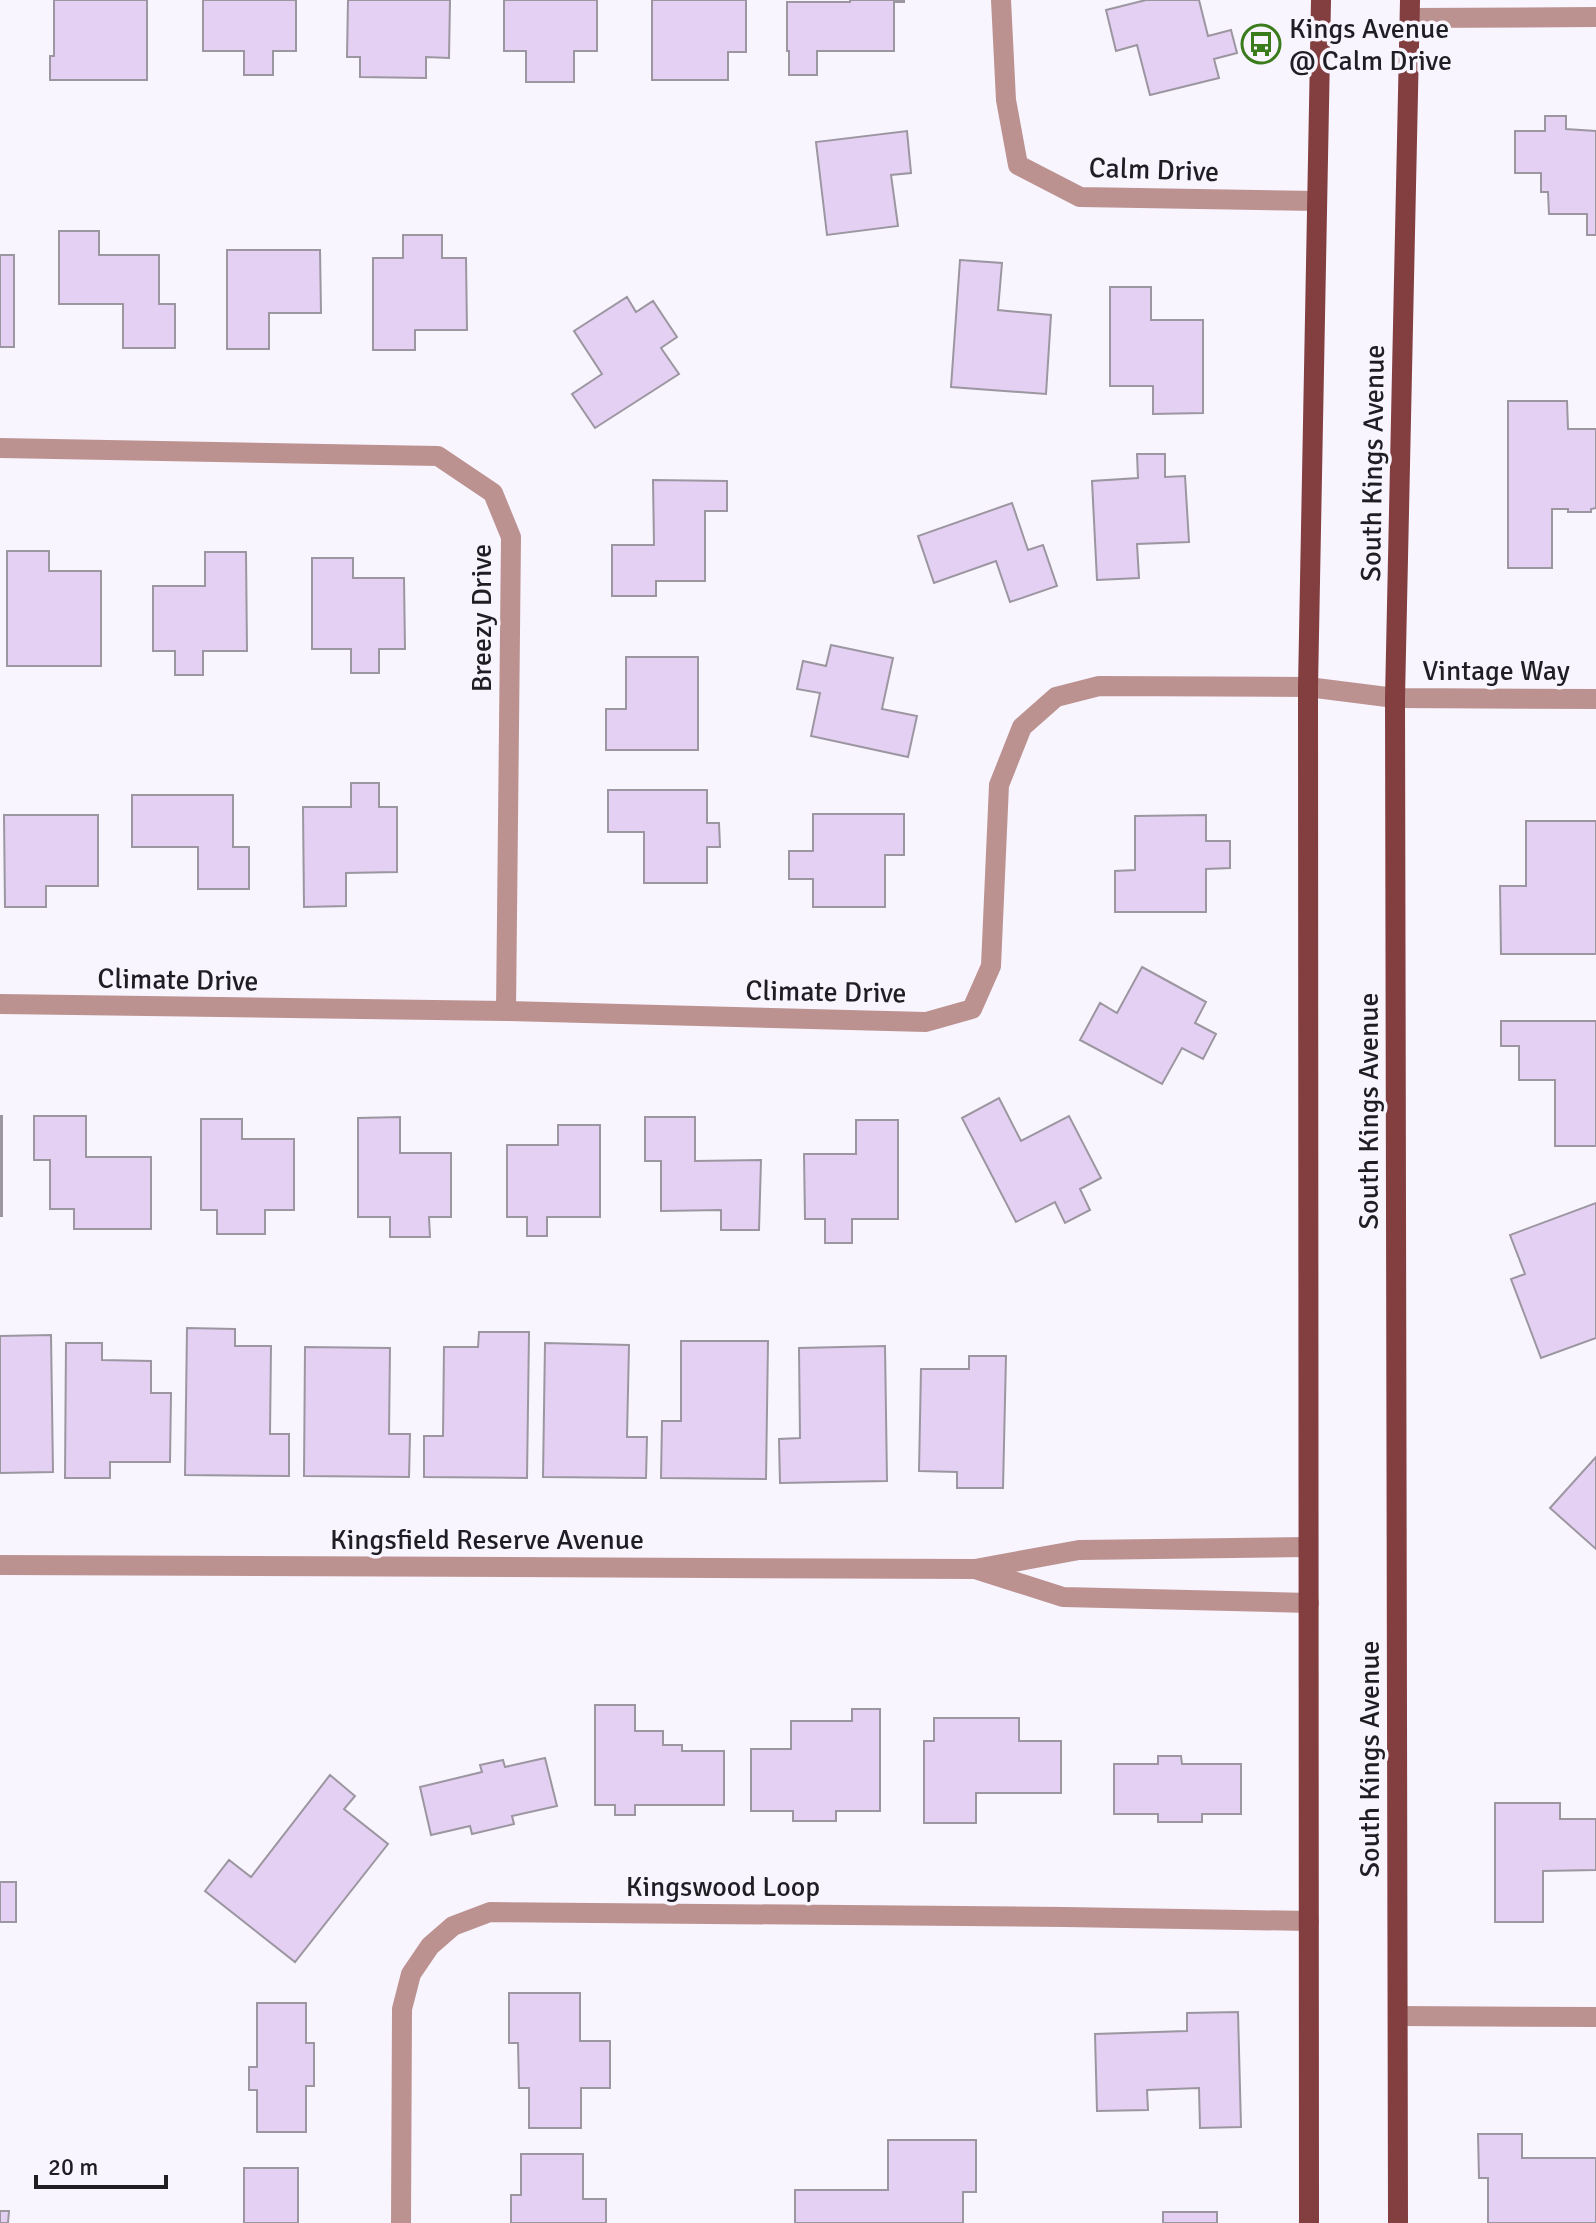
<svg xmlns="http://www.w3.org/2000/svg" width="1596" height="2223" viewBox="0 0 1596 2223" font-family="Signika,sans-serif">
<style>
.building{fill:#e4d0f3;stroke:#9c96a0;stroke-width:2}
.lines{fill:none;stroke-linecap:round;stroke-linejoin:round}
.minor{stroke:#bc9291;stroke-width:20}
.major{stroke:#833e40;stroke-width:20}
.labels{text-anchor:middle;stroke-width:7;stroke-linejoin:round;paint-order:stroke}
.poi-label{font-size:28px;fill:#1f1e22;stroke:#f8f5ff;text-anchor:start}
.street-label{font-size:28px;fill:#1f1e22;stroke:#f8f5ff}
</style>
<rect width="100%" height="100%" fill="#f8f5ff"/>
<!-- building -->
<path class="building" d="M54 0H147V80H50V56H54Z
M203 0H296V51H273V75H244V51H203Z
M348 0H450L449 58 426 57V78L360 77V57H347Z
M504 0H597V51H574V82H526V51H504Z
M652 0H746V52H728V80H652Z
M850 0H904V2H894V51H817V75H789V51H787V2H850Z
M1146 0H1199L1208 36 1231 30 1237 53 1214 59 1219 78 1150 95 1137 45 1116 51 1106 10Z
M1545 116H1566V129L1596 131V235H1587V214H1549L1548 192H1541V173H1515V131H1545Z
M907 131 911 173 891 175 898 226 827 235 816 142Z
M59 231H99V255H159V304H175V348H123V304H59Z
M403 235H442V258H466L467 330H415V350H373V258H403Z
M227 250H320L321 313H269V349H227Z
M0 255H14V347H0Z
M960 260 1002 263 998 310 1051 315 1046 394 951 387Z
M1110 287H1151V320H1203V413L1153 414V386H1110Z
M627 297 636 312 653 301 677 337 661 348 679 374 595 428 572 394 602 374 574 331Z
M1508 401H1567L1568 429H1596V508L1591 509V512H1568V509H1552V568H1508Z
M1137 454H1165V477L1185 476 1189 542 1137 544 1139 578 1097 580 1092 481 1138 478Z
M653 480 727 481V511H705V581H656V596H612V545H654Z
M1012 503 1028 550 1043 545 1057 586 1010 602 996 561 934 583 918 536Z
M7 551H49V571H101V666H7Z
M205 552H246L247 651H203V675H175V651H153V586H205Z
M312 558H353V578H404L405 649H379V673H351V649H312Z
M831 645 893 658 882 709 917 716 908 757 811 736 820 693 797 689 803 661 826 666Z
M626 657H698V750H606V709H626Z
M351 783H379V807H397V872L346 873V906L304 907 303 807H351Z
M608 790H707V823H719L720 847H707V883H644V832H608Z
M132 795H233V847H249V889H198V847H132Z
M813 814H904V855H885V907H813V879H789V851H813Z
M4 815H98V886H46V907H5Z
M1206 815V841H1230V868L1206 869V912H1115V871L1135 870V816Z
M1526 821H1596V954H1501L1500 886H1526Z
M1142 967 1206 1002 1195 1023 1216 1034 1203 1059 1182 1048 1162 1084 1080 1040 1100 1003 1117 1013Z
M1501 1021H1596V1146H1555V1080H1519V1046H1501Z
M999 1098 1021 1141 1069 1116 1101 1178 1080 1189 1090 1210 1065 1223 1055 1202 1016 1222 962 1118Z
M0 1116H2V1216H0Z
M34 1116H86V1157H151V1229H74V1209H50V1160H34Z
M400 1117V1153H451V1217H429L430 1237H390V1217H358V1118Z
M645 1117H695V1161L761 1160 759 1230H721V1210L661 1211V1161H645Z
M201 1119H242V1139H294V1210H265V1234H217V1210H201Z
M856 1120H898V1219H852V1243H825V1219H805L804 1154H856Z
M558 1125H600V1217H547V1236H527V1217H507V1145H558Z
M1596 1203V1338L1541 1358 1511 1279 1525 1274 1510 1235Z
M187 1328 235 1329V1346H271L270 1434H289V1476L185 1475Z
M479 1332H529L527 1478 424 1477V1436H443L444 1347H478Z
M51 1335 53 1472 0 1473V1336Z
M681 1341H768L766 1479 661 1478 662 1421H681Z
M66 1343H102V1360L151 1361V1393H171L170 1462H110V1478H65Z
M545 1343 629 1345 627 1437H647L646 1478 543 1477Z
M885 1346 887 1481 780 1483 779 1439 800 1438 799 1348Z
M305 1347 390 1348 389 1434H410L409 1477 304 1476Z
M969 1356H1006L1003 1488H957V1472L919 1471 921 1369H969Z
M1596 1457V1549L1550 1508Z
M595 1705H635V1731H663V1745H682V1751H724V1805H635V1815H615V1805H595Z
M852 1709H880V1811H836V1821H793V1811H751V1749H791V1721H852Z
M934 1718H1019V1741H1061V1793H976V1823H924V1741H934Z
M1158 1756H1181L1182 1764H1241V1814H1202V1822H1158V1814H1114V1764H1158Z
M545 1758 557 1806 512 1816 514 1824 472 1834 470 1826 431 1835 420 1787 482 1772 480 1765 503 1760 505 1767Z
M330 1775 355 1796 344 1809 388 1844 295 1962 205 1891 229 1860 251 1877Z
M1495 1803H1560V1819H1596V1870L1543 1871V1922H1495Z
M0 1882H16V1922H0Z
M509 1993H580V2041H610V2088H581V2128H529V2088H519L518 2043H509Z
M257 2003H306V2043H314V2086H306V2132H257V2090H249V2067H257Z
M1238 2012 1241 2127 1200 2128 1199 2088 1147 2090 1148 2110 1097 2111 1095 2034 1187 2031V2013Z
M1478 2134H1522V2158H1596V2223H1488V2178H1479Z
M888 2140H976V2192H963V2223H795V2190H888Z
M521 2154H583V2199H606V2223H511V2195H521Z
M244 2168H298V2223H244Z
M0 2211H9L8 2223H0Z
M1163 2212H1217V2223H1163Z"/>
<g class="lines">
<!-- minor -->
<path class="minor" d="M1001 0 1006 100 1018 165 1080 197 1317 201
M1410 18 1596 17
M0 448 438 456 493 493 511 537 506 1011
M0 1004 506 1011 926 1022 972 1009 991 966 999 785 1022 727 1056 697 1099 686 1308 687 1395 698 1596 699
M0 1565 975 1569 1079 1550 1308 1547
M978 1570 1063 1597 1309 1603
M1398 2016 1596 2017
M401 2223 402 2009 411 1974 430 1946 453 1926 490 1912 1065 1917 1309 1921"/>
<!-- major -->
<path class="major" d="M1309 2223 1308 687 1321 0
M1398 2223 1395 698 1410 0"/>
</g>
<!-- icons -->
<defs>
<symbol id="bus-ring" viewBox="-11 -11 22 22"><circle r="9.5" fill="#f8f5ff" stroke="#3a7c1c" stroke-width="1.5"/><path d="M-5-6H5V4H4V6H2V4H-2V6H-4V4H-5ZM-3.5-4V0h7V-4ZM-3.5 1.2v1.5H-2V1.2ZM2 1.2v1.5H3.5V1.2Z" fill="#3a7c1c"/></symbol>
</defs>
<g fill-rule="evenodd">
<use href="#bus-ring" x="1239" y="22" width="44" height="44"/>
</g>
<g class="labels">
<!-- poi labels -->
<g class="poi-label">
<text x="1289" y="38">Kings Avenue<tspan x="1289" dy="32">@ Calm Drive</tspan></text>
</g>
<!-- street labels -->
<g class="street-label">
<text transform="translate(1154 169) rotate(2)" y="10">Calm Drive</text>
<text transform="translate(1372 463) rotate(-89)" y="10">South Kings Avenue</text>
<text transform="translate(481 618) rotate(-90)" y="10">Breezy Drive</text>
<text x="1496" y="680">Vintage Way</text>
<text transform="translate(178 979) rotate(1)" y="10">Climate Drive</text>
<text transform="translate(826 991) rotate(1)" y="10">Climate Drive</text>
<text transform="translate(1368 1111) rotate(-90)" y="10">South Kings Avenue</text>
<text x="487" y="1549">Kingsfield Reserve Avenue</text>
<text transform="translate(1369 1759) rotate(-90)" y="10">South Kings Avenue</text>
<text x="723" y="1896">Kingswood Loop</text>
</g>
</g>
<!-- scale -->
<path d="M36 2175v12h130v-12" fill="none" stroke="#1f1e22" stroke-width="4"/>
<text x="48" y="2175" font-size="24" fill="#1f1e22" stroke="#f8f5ff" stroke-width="6" paint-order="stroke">20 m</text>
</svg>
